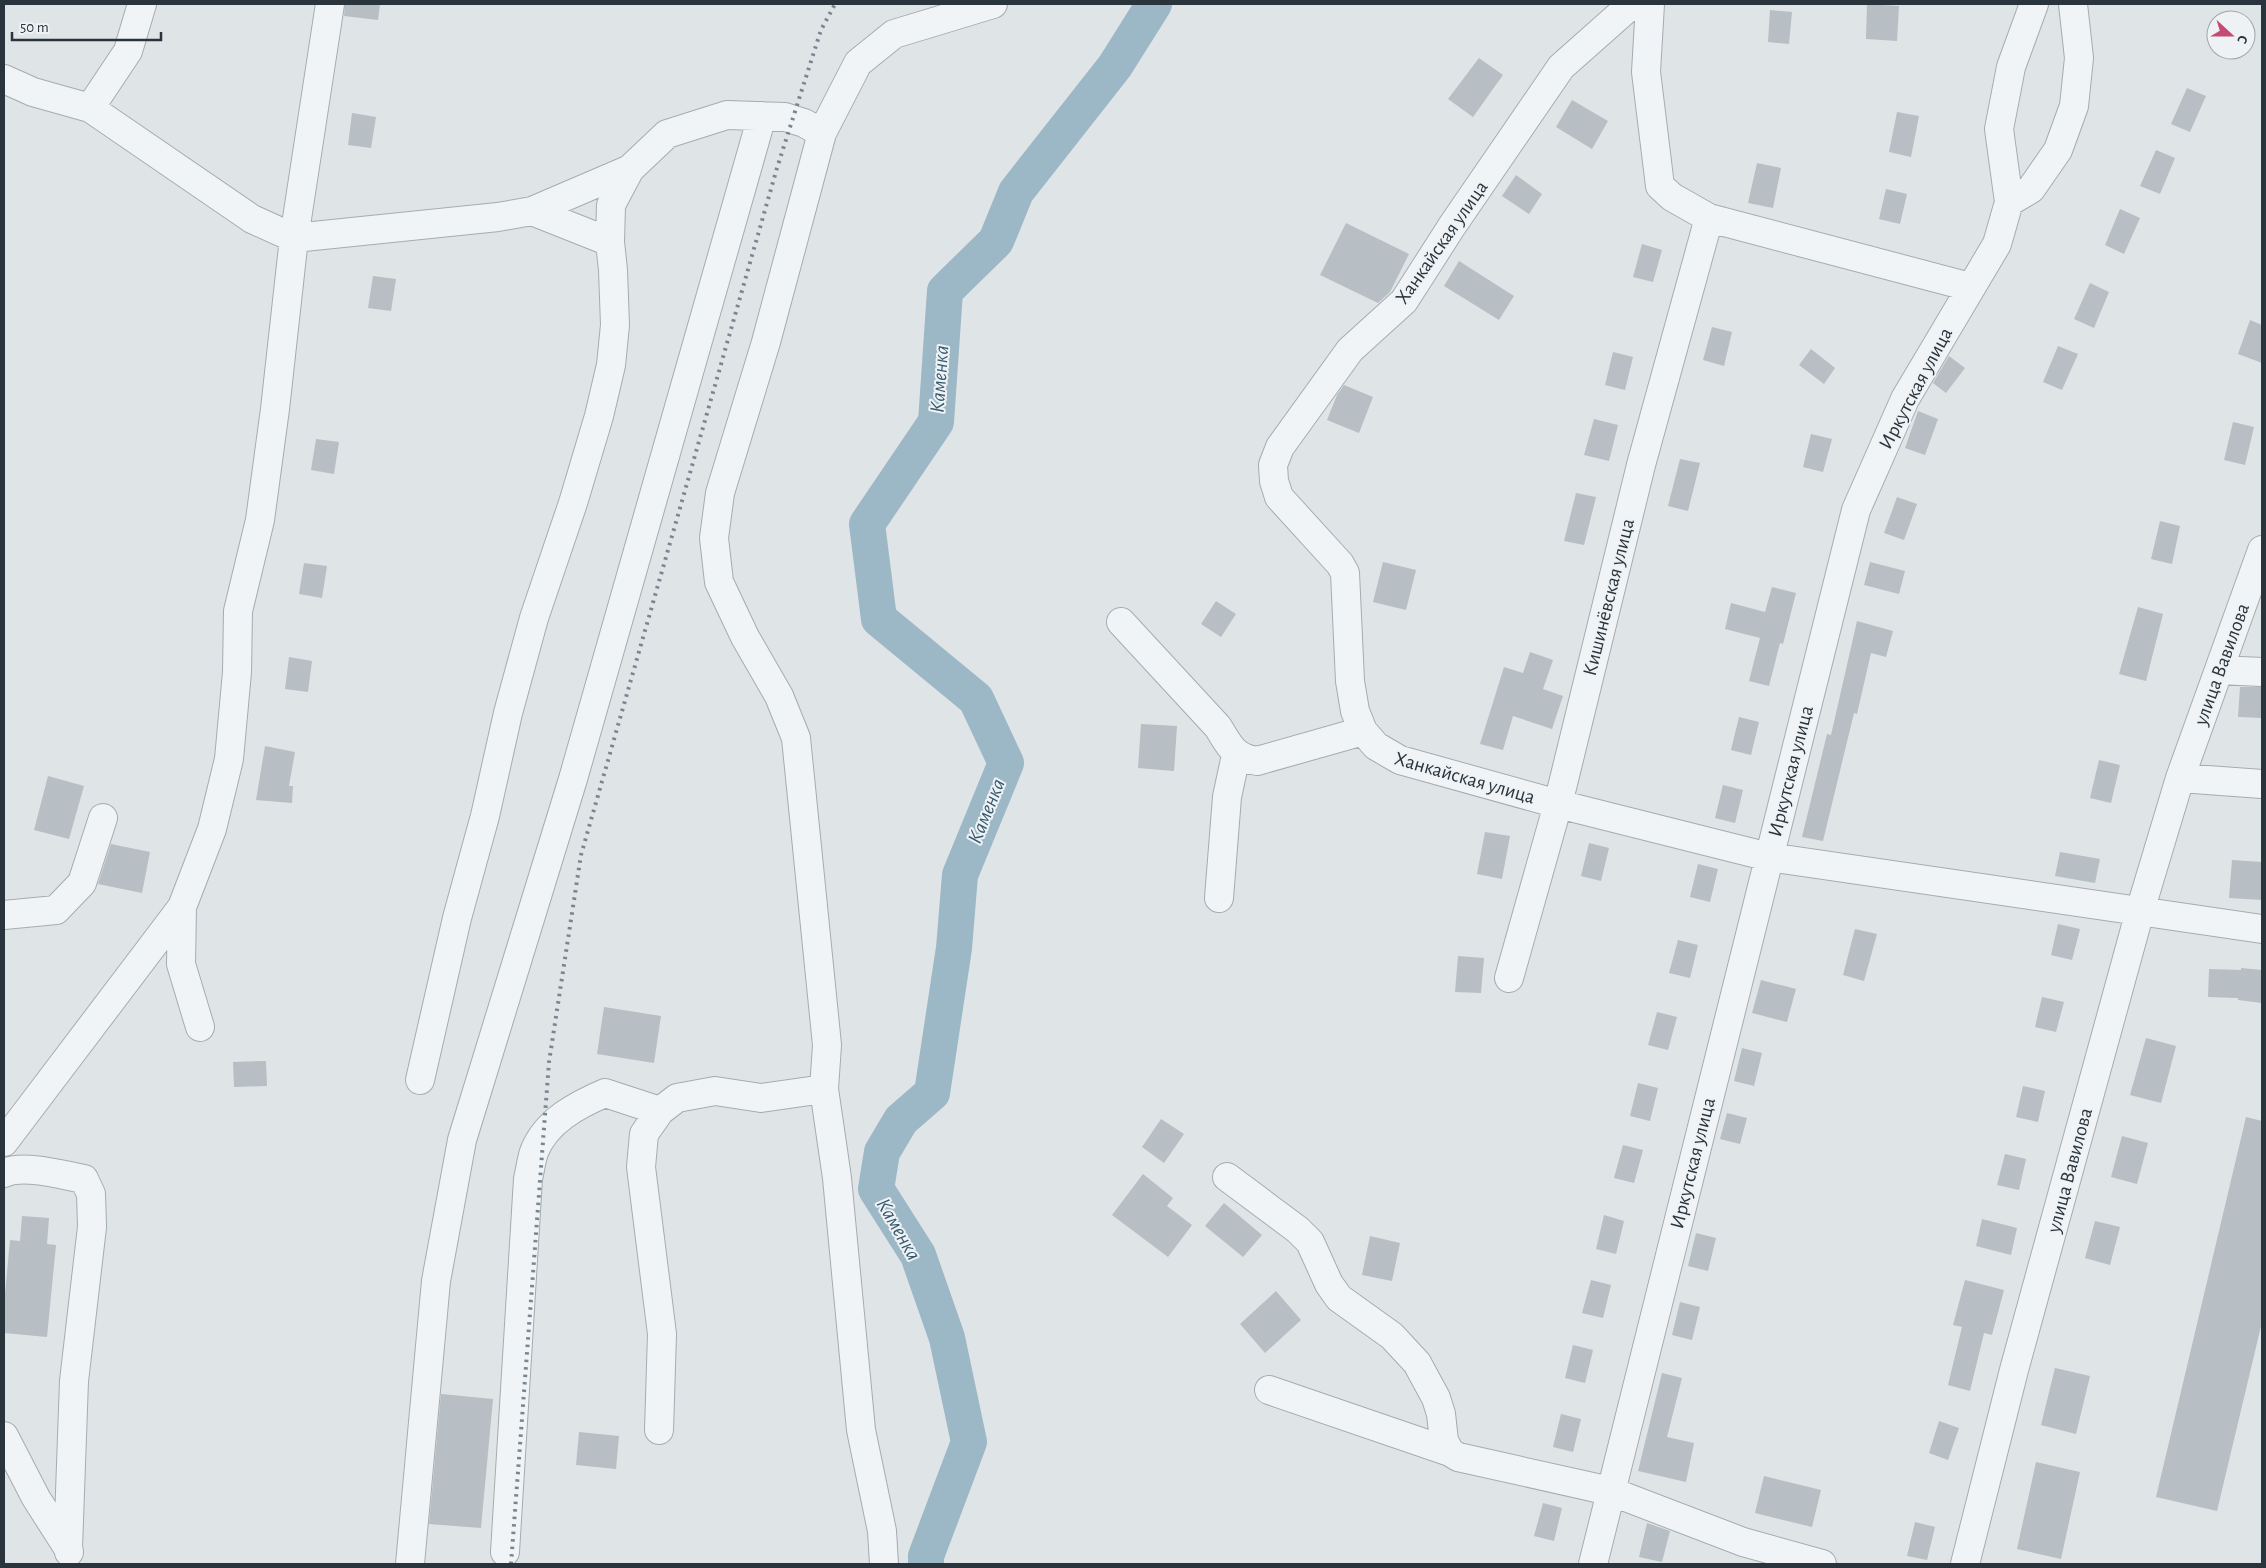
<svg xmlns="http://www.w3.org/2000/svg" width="2266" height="1568" viewBox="0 0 2266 1568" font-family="'Alegreya Sans',sans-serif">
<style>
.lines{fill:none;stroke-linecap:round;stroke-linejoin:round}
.river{stroke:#9cb7c5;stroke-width:36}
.building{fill:#b7bec4}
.minor-casing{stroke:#a5acb1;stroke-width:30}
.minor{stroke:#f1f4f6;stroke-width:28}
.rail{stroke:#798690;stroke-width:4;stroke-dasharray:2.5 5;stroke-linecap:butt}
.labels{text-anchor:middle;stroke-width:4;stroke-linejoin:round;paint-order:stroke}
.street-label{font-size:20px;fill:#29343d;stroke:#eef2f5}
.water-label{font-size:21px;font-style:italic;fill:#36596f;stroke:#eef2f5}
</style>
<rect width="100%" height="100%" fill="#dfe4e7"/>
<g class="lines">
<!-- river -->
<path class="river" d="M926 1564V1556L969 1442 947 1338 918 1255 876 1189 882 1152 901 1120 932 1093 954 948 960 875 1006 763 976 699 879 619 867 524 936 422 945 291 996 241 1016 192 1115 66 1154 4"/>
</g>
<!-- building -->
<path class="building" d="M345 4H380L378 20 344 16Z
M1867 4 1899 6 1897 41 1866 39Z
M1770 10 1792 12 1789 44 1768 42Z
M1479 58 1503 75 1473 117 1448 99Z
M2187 88 2206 96 2190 132 2171 124Z
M1572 100 1608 121 1592 149 1556 127Z
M1897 112 1919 116 1911 157 1889 152Z
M352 113 376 117 371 148 348 145Z
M2156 150 2175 158 2160 194 2140 186Z
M1757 163 1781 168 1773 208 1748 203Z
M1516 175 1542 194 1529 214 1502 196Z
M1886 189 1907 194 1900 224 1879 219Z
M2120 209 2140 218 2124 254 2105 245Z
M1346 223 1409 254 1390 292 1378 303 1320 275Z
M1642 244 1662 250 1653 282 1633 277Z
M1459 261 1514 296 1499 320 1444 286Z
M373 276 396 279 391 311 368 308Z
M2090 283 2109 292 2094 328 2074 319Z
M2250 320 2262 325V363L2238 354Z
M1712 327 1732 332 1724 366 1703 360Z
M2058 346 2078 354 2062 390 2043 382Z
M1811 349 1835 368 1824 384 1799 365Z
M1613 352 1633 357 1625 390 1605 385Z
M1949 356 1965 368 1946 393 1933 383Z
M1344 385 1373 397 1359 433 1327 420 1337 395Z
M1918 411 1938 419 1925 455 1905 448Z
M1594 419 1618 425 1609 461 1584 455Z
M2233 422 2254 427 2245 465 2224 460Z
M1811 434 1832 439 1823 472 1803 467Z
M316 439 339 442 334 474 311 470Z
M1680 459 1700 463 1688 511 1668 506Z
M1576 493 1596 497 1584 545 1564 541Z
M1897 497 1917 504 1904 540 1884 533Z
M2160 521 2180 526 2172 564 2151 559Z
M1383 562 1416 570 1406 610 1373 602Z
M1870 562 1905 571 1899 594 1864 585Z
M304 563 327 566 322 598 299 594Z
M1772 587 1796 593 1783 644 1780 643 1769 686 1749 681 1760 638 1725 629 1731 603 1765 612Z
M1216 601 1236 614 1221 637 1201 624Z
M2138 607 2163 614 2146 681 2119 674Z
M1857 621 1893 631 1886 657 1871 653 1857 714 1854 713 1823 841 1802 837 1827 734 1831 735Z
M1530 652 1553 660 1543 689 1563 696 1552 729 1513 716 1503 750 1480 744 1504 667 1523 673Z
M289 657 312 661 308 692 285 689Z
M2240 687H2262V718L2238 717Z
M1739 717 1759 722 1751 755 1731 750Z
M1141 724 1177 726 1174 771 1138 768Z
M265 746 295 752 289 786H293L292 803 256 800Z
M2099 760 2120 765 2111 803 2090 798Z
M48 776 84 786 69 839 34 830Z
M1723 785 1743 790 1735 823 1715 818Z
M1485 832 1510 836 1502 879 1477 874Z
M1589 843 1609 848 1601 881 1581 876Z
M111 844 150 852 142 893 98 884Z
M2060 852 2100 859 2095 883 2055 876Z
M2232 860 2262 862V900L2229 898Z
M1698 864 1718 869 1710 902 1690 897Z
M2058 924 2080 929 2072 960 2051 955Z
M1855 929 1877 934 1864 981 1843 975Z
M1678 940 1698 945 1690 978 1669 973Z
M1458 956 1484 958 1481 993 1455 992Z
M2241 968 2262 970V1003L2238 1000V998L2208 997 2209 969 2241 970Z
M1761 980 1796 989 1787 1022 1752 1013Z
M2042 997 2064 1002 2056 1032 2035 1027Z
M604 1007 661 1016 654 1063 597 1054Z
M1657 1012 1677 1017 1668 1050 1648 1045Z
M2146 1038 2176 1046 2161 1103 2130 1095Z
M1742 1048 1762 1053 1754 1086 1734 1081Z
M266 1061 267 1086 234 1087 233 1062Z
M1638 1083 1658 1088 1650 1121 1630 1116Z
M2023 1086 2045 1091 2038 1122 2016 1117Z
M1727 1113 1747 1118 1740 1144 1720 1139Z
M2246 1117 2262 1121V1322L2217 1511 2156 1497Z
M1161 1119 1184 1134 1164 1163 1142 1147Z
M2122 1136 2148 1143 2137 1184 2111 1177Z
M1623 1145 1643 1150 1634 1183 1614 1178Z
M2005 1154 2026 1159 2019 1190 1997 1185Z
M1143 1174 1173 1198 1167 1206 1192 1225 1168 1257 1112 1215Z
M1224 1203 1262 1235 1243 1257 1205 1226Z
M1604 1215 1624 1221 1616 1254 1596 1249Z
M22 1216 49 1218 47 1244 56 1245 47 1337 4 1333V1304L10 1240 20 1241Z
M1982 1219 2017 1228 2011 1255 1976 1246Z
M2095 1221 2120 1227 2110 1265 2085 1258Z
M1696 1233 1716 1238 1708 1271 1688 1266Z
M1370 1236 1400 1243 1392 1281 1362 1275Z
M1591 1280 1611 1285 1603 1318 1582 1313Z
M1965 1280 2004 1290 1992 1335 1984 1333 1970 1391 1948 1385 1962 1327 1953 1325Z
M1276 1291 1301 1320 1265 1353 1240 1324Z
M1680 1302 1700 1307 1692 1340 1672 1335Z
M1573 1345 1593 1350 1585 1383 1565 1378Z
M2055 1368 2090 1376 2076 1434 2041 1425Z
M1662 1373 1682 1378 1667 1437 1694 1443 1686 1482 1638 1471Z
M441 1394 493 1399 481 1528 429 1524Z
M1561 1414 1581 1419 1573 1452 1553 1447Z
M1939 1421 1959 1428 1948 1460 1929 1453Z
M579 1432 619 1436 616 1469 576 1465Z
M2036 1462 2080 1472 2061 1559 2017 1549Z
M1764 1476 1821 1490 1812 1527 1755 1513Z
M1543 1503 1562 1508 1554 1541 1534 1536Z
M1915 1522 1935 1527 1927 1560 1907 1556Z
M1647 1523 1670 1531 1662 1562 1639 1557Z"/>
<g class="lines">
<defs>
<path id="minor" d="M1632 4 1561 67 1452 226 1404 301 1350 350 1280 447 1273 465 1274 481 1279 497 1340 564 1345 573 1350 681 1355 711 1363 731 1376 746 1400 760 1558 804 1769 857 2262 929
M1650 4 1646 72 1660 186 1672 197 1709 218 1970 287
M4 79 33 92 90 108 252 219 294 238 498 217 532 211 610 242
M90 108 128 51 142 4
M2009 202 2031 189 2058 150 2074 106 2079 58 2073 4
M532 211 630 169
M1121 622 1218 727C1229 745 1234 758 1257 761L1363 731
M2219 670 2262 672
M2180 778 2262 784
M1219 898 1227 797 1236 755
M182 907 181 964 200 1027
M4 915 56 910 82 883 103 818
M1509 978 1558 804 1641 465 1709 218
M420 1080 457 918 485 816 508 713 534 618 573 503 599 416 611 365 615 325 613 270 610 242 611 205 630 169 667 134 727 115 785 117 804 123 822 133
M4 1142 182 907 212 829 229 759 237 672 238 611 260 520 275 409 294 238 330 4
M4 1173C24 1164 62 1175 84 1179L91 1194 92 1227 74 1381 68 1548
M1227 1177 1298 1230 1310 1242 1329 1284 1339 1298 1392 1336 1417 1363 1436 1398 1441 1414 1444 1441 1450 1452 1458 1457 1610 1491 1743 1542 1822 1564
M1269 1390 1450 1452
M659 1430 662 1334 641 1167 644 1134 660 1111 677 1098 715 1091 761 1098 824 1089
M4 1436 36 1498 68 1548 69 1552
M505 1552 528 1179C530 1171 531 1161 534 1152 546 1121 577 1105 605 1093L660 1111
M410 1564 436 1281 462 1140 573 779 762 116
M884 1564 882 1531 861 1430 837 1178 824 1089 827 1045 796 738 779 696 745 637 719 582 714 538 720 493 766 342 822 133 858 63 894 34 993 4
M1593 1564 1856 510 1905 399 1997 244 2009 202 1999 129 2011 67 2034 4
M1965 1564 2014 1370 2140 911 2180 778 2262 550"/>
</defs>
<!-- minor casing -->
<use href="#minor" class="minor-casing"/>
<!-- minor -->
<use href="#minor" class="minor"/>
<!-- rail -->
<path class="rail" d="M511 1564 549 1062 581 855 777 168 821 30 835 4"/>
</g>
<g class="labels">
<!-- street labels -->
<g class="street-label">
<text transform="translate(1441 242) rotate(-55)" y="7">Ханкайская улица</text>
<text transform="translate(1915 388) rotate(-62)" y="7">Иркутская улица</text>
<text transform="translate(1608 597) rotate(-76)" y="7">Кишинёвская улица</text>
<text transform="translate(2221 664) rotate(-70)" y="7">улица Вавилова</text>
<text transform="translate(1790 771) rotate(-76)" y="7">Иркутская улица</text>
<text transform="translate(1465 777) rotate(16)" y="7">Ханкайская улица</text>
<text transform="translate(1692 1163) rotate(-76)" y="7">Иркутская улица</text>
<text transform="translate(2069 1170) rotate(-75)" y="7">улица Вавилова</text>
</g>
<!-- water labels -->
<g class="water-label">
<text transform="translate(939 379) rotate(-86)" y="7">Каменка</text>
<text transform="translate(986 811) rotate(-68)" y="7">Каменка</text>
<text transform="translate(899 1229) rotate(60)" y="7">Каменка</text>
</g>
</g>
<!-- border -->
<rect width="2266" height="1568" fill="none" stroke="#29343d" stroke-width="10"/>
<!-- north arrow -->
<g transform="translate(2231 35) rotate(111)"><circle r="24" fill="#eef2f5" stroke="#9fa6ab"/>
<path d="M0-4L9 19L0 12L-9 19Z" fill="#c54b72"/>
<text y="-8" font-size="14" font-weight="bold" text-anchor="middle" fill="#29343d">С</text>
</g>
<!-- scale -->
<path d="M12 32v8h149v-8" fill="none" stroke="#29343d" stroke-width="2.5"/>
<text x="20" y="32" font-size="15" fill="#29343d" stroke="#eef2f5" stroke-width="4" paint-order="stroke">50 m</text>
</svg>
